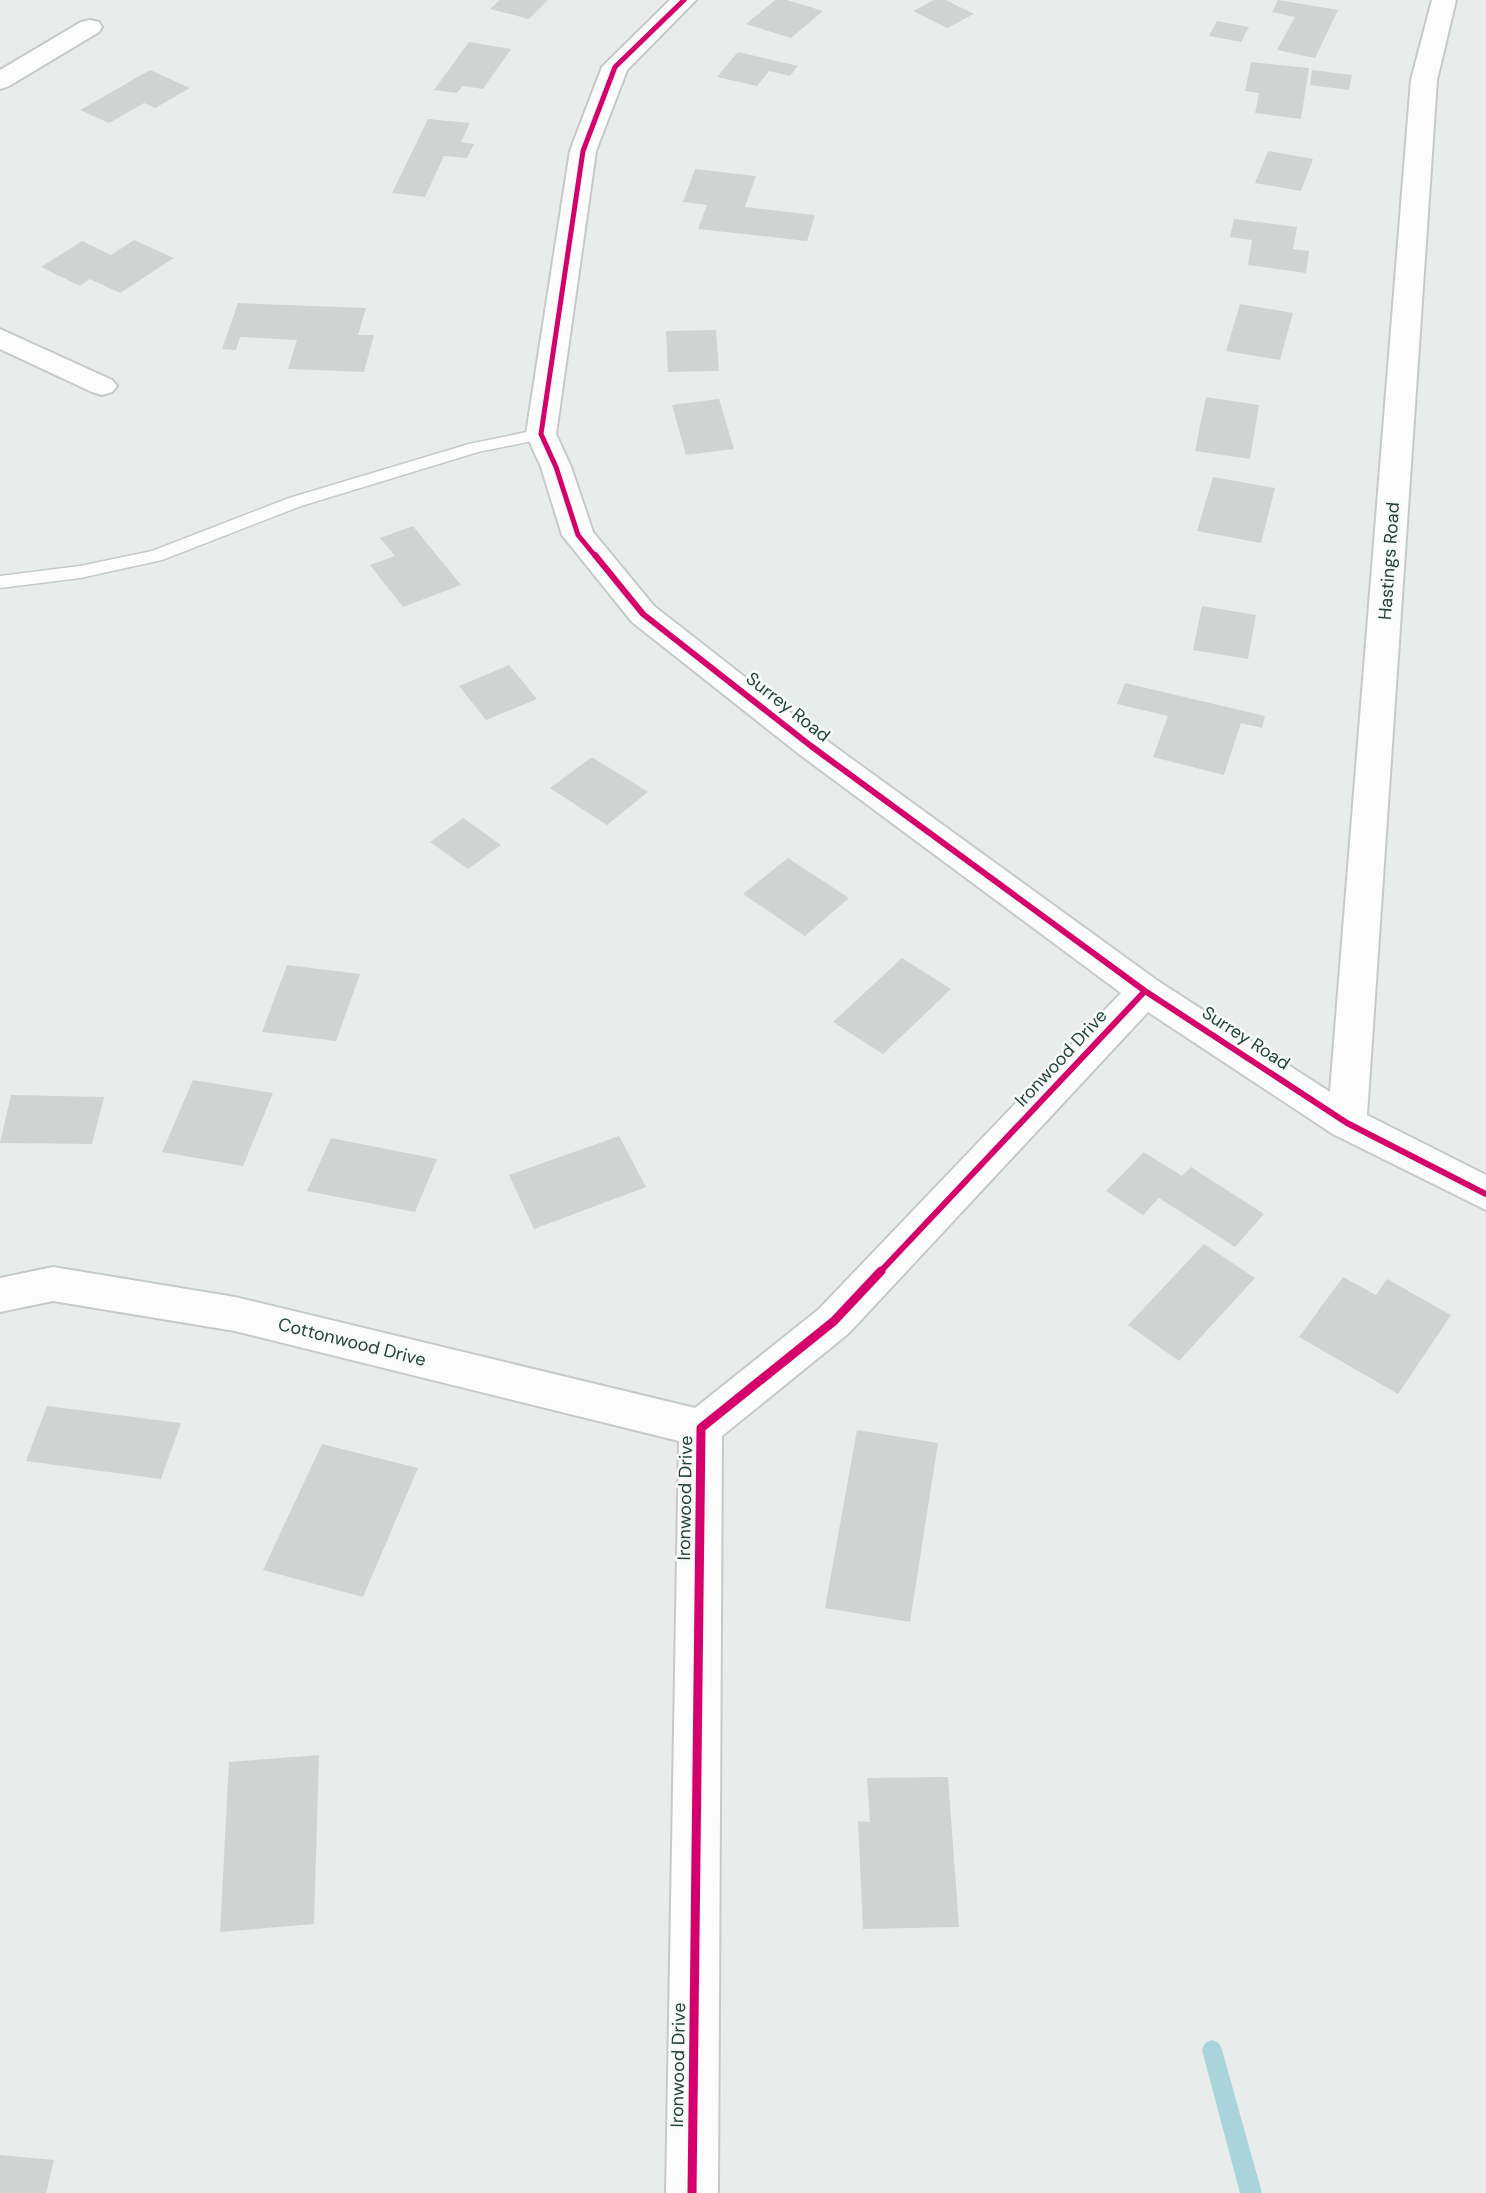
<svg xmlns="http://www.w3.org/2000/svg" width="1486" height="2193" viewBox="0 0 1486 2193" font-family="'DM Sans',sans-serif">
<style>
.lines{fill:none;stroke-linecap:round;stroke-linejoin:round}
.stream{fill:#a9d4db;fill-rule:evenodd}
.building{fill:#cfd4d2}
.service-casing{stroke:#c5cac8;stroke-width:3}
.minor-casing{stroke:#c5cac8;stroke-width:4}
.service{fill:#fcfcfc;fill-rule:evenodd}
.minor{fill:#fcfcfc;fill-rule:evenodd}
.cycleway-far2-casing{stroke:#f7fbf9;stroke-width:9}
.cycleway-far1-casing{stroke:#f7fbf9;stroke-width:10}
.cycleway-casing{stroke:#f7fbf9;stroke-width:13}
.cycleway-far2{stroke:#d6006c;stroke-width:5}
.cycleway-far1{stroke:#d6006c;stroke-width:6}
.cycleway{stroke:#d6006c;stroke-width:9}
.labels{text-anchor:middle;stroke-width:5;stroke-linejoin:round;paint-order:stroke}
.street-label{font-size:18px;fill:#24423a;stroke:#f7fbf9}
</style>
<rect width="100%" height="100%" fill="#e8edeb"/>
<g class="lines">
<!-- stream -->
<path class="stream" d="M1212 2040 1219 2043 1222 2050 1262 2193H1240L1202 2050 1205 2043Z"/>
</g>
<!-- building -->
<path class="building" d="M500 0H548L529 19 490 9Z
M775 0H787L823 11 791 38 746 24Z
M934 0H946L974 14 947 28 913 11Z
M1278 0 1338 10 1315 58 1277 50 1295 17 1272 12Z
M1217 21 1249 27 1241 42 1209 36Z
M469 42 511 49 483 89 463 86 457 93 434 90Z
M738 52 798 66 790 76 769 71 757 86 717 77Z
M1251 62 1309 68 1301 119 1255 113 1259 93 1245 91Z
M150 70 190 88 155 108 144 103 109 123 80 110Z
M1312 70 1352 75 1349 90 1310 85Z
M428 119 470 123 461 142 474 144 467 158 444 156 425 197 392 193Z
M1268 151 1313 159 1301 191 1255 183Z
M695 169 756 176 745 207 815 215 807 241 698 229 707 205 683 202Z
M1234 219 1297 227 1293 249 1309 251 1306 273 1248 265 1252 240 1230 237Z
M134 240 174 258 120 293 90 279 80 286 41 267 82 241 111 255Z
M238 303 366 308 358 335H374L364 372 288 369 297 340 240 337 236 350 222 349Z
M1240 304 1293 313 1280 360 1226 351Z
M716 330 719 371 668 372 666 331Z
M1206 397 1259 405 1250 459 1195 451Z
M719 399 734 449 686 455 672 405Z
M1213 477 1275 488 1261 543 1197 531Z
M413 526 461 585 403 607 370 565 395 556 380 538Z
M1202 606 1256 615 1248 659 1193 650Z
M509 665 537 699 486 720 459 686Z
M1125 683 1265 716 1262 728 1241 723 1224 775 1153 757 1168 716 1117 704Z
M592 757 648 792 607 825 550 788Z
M463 818 501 845 468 869 430 842Z
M788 858 849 898 805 936 743 894Z
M902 958 951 989 883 1054 833 1022Z
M287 965 360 974 336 1041 262 1032Z
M193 1080 273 1093 243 1166 162 1152Z
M11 1095 104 1097 92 1144 0 1143Z
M619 1136 646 1187 534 1229 509 1175Z
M331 1138 437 1159 415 1212 307 1191Z
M1144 1152 1182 1176 1191 1167 1264 1214 1235 1247 1159 1198 1143 1215 1106 1191Z
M1204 1244 1255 1278 1179 1361 1128 1325Z
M1343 1277 1376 1295 1387 1279 1451 1315 1398 1394 1299 1337Z
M47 1406 181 1423 161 1479 26 1461Z
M857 1430 938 1443 910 1622 825 1608Z
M322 1444 418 1468 363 1597 263 1570Z
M319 1755 314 1924 220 1932 229 1762Z
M948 1777 959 1927 863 1929 858 1821 870 1822 867 1778Z
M0 2155 54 2160 46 2193H0Z"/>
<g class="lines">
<defs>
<path id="service" d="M541 429 547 430 549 434 547 438 478 452 301 506 162 560 80 578 0 588V576L80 566 152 551 289 498 469 444Z"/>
<path id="minor" d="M670 0H696L627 70 596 151 556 434 571 467 593 532 654 606 823 738 1158 981 1330 1092 1411 80 1432 0H1456L1437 80 1367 1115 1486 1175V1210L1333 1134 1148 1012 849 1333 722 1436 718 2193H666L679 1441 235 1331 53 1301 0 1312V1278L53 1267 235 1297 695 1408 819 1309 1121 993 799 754 632 622 562 535 541 467 526 434 570 151 602 67Z
M90 20 99 22 102 27 99 32 9 86 0 89V70L81 22Z
M0 329 112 380 117 386 112 392 102 395 92 392 0 349Z"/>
</defs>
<!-- service casing -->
<use href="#service" class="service-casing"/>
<!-- minor casing -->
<use href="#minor" class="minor-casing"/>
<!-- service -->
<use href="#service" class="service"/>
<!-- minor -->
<use href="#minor" class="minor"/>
<defs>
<path id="cycleway-far2" d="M596 557 578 535 556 467 541 434 583 151 615 67 684 0"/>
<path id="cycleway-far1" d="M595 555 643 614 811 746 1145 991 1347 1123 1486 1194
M879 1273 1145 991"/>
<path id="cycleway" d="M692 2193 701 1428 834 1321 881 1271"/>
</defs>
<!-- cycleway-far2 casing -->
<use href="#cycleway-far2" class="cycleway-far2-casing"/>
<!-- cycleway-far1 casing -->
<use href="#cycleway-far1" class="cycleway-far1-casing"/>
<!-- cycleway casing -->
<use href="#cycleway" class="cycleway-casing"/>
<!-- cycleway-far2 -->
<use href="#cycleway-far2" class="cycleway-far2"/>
<!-- cycleway-far1 -->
<use href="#cycleway-far1" class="cycleway-far1"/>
<!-- cycleway -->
<use href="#cycleway" class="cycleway"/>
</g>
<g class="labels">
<!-- street labels -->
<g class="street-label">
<text transform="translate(1389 561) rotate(-86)" y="6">Hastings Road</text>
<text transform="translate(788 707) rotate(38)" y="6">Surrey Road</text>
<text transform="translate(1246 1038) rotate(33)" y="6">Surrey Road</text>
<text transform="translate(1061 1058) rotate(-47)" y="6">Ironwood Drive</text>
<text transform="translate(352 1342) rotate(14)" y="6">Cottonwood Drive</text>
<text transform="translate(685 1498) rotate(-89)" y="6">Ironwood Drive</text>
<text transform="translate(678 2065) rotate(-89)" y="6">Ironwood Drive</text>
</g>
</g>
</svg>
